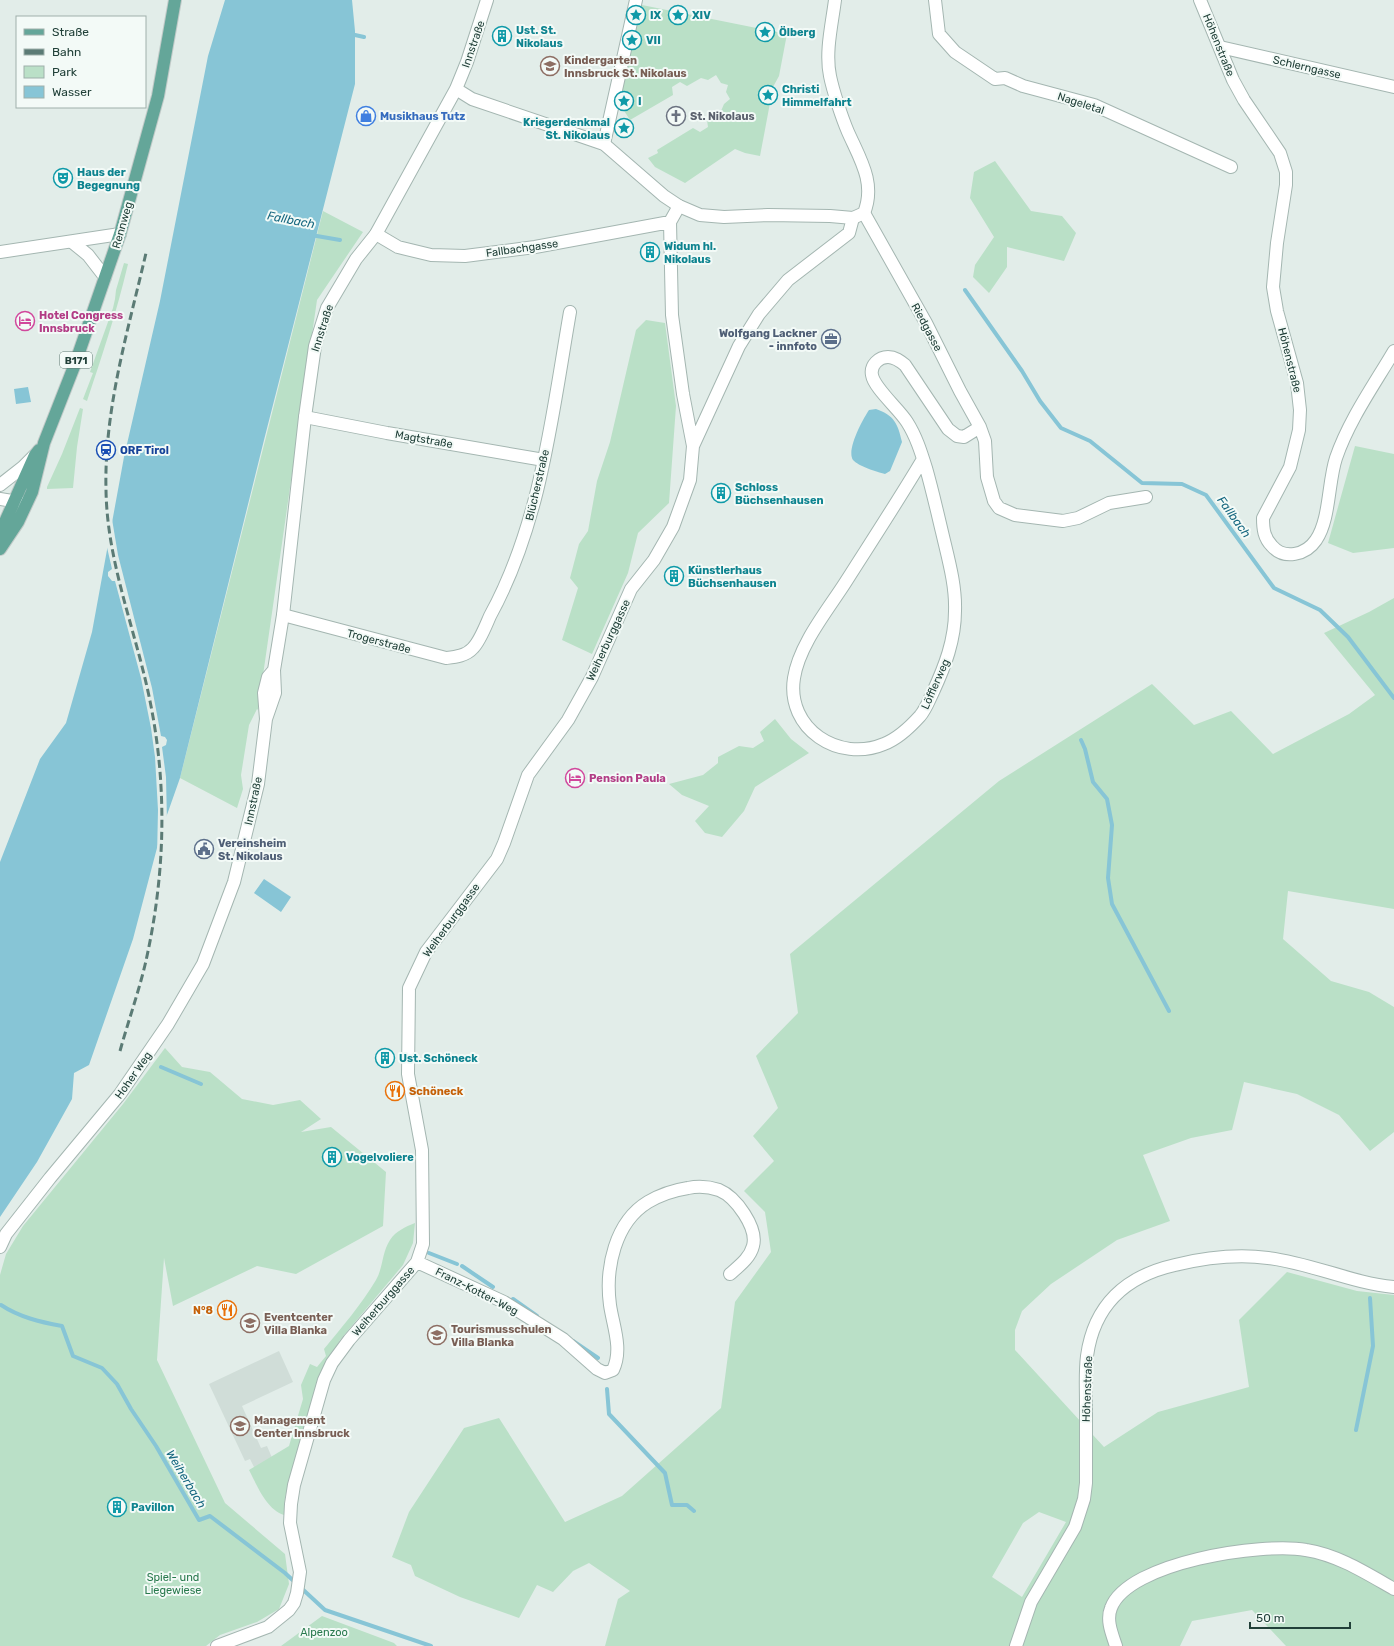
<svg xmlns="http://www.w3.org/2000/svg" width="1394" height="1646" viewBox="0 0 1394 1646" font-family="Rubik,sans-serif">
<style>
.built{fill:#d0ddd8}
.green{fill:#bae0c7;fill-rule:evenodd}
.water{fill:#87c5d6}
.pier{fill:#e2ede9}
.lines{fill:none;stroke-linecap:round;stroke-linejoin:round}
.stream{stroke:#87c5d6;stroke-width:4}
.minor-casing{stroke:#a4b6b1;stroke-width:14}
.tertiary-casing{stroke:#a4b6b1;stroke-width:14}
.primary-casing{stroke:#c1cac8;stroke-width:14}
.minor{stroke:#fff;stroke-width:12}
.tertiary{stroke:#fff;stroke-width:12}
.primary{stroke:#64a699;stroke-width:12}
.rail{stroke:#5b7b75;stroke-width:3;stroke-dasharray:8 4;stroke-linecap:butt}
.labels{text-anchor:middle;stroke-width:4;stroke-linejoin:round;paint-order:stroke}
.shield{fill:#f3faf7;stroke:#607872;stroke-width:1}
.shield-label{font-size:10px;font-weight:bold;fill:#214039}
.culture-label{font-size:11px;font-weight:bold;fill:#0d838f;stroke:#f3faf7;text-anchor:start}
.street-label{font-size:11px;fill:#214039;stroke:#f3faf7}
.education-label{font-size:11px;font-weight:bold;fill:#785e54;stroke:#f3faf7;text-anchor:start}
.shop-label{font-size:11px;font-weight:bold;fill:#366cbe;stroke:#f3faf7;text-anchor:start}
.worship-label{font-size:11px;font-weight:bold;fill:#5b616d;stroke:#f3faf7;text-anchor:start}
.hotel-label{font-size:11px;font-weight:bold;fill:#b23c85;stroke:#f3faf7;text-anchor:start}
.service-label{font-size:11px;font-weight:bold;fill:#4e5e75;stroke:#f3faf7;text-anchor:end}
.transit-label{font-size:11px;font-weight:bold;fill:#164399;stroke:#f3faf7;text-anchor:start}
.food-label{font-size:11px;font-weight:bold;fill:#c56008;stroke:#f3faf7;text-anchor:start}
.park-label{font-size:11px;fill:#28794d;stroke:#f3faf7}
.water-label{font-size:12px;font-style:italic;fill:#176880;stroke:#f3faf7}
</style>
<rect width="100%" height="100%" fill="#e2ede9"/>
<!-- built -->
<path class="built" d="M279 1351 293 1382 242 1406 261 1448 267 1446 273 1460 255 1469 250 1459 245 1461 209 1384Z"/>
<!-- green -->
<path class="green" d="M637 4 787 34 779 76 773 87 760 156 745 153 735 149 685 183 655 167 648 158 658 153 657 150 693 128 700 132 708 127 707 120 721 111 724 104 730 99 726 92 728 85 721 83 716 75 708 80 701 78 687 86 680 82 672 87 673 95 630 120 621 106V82Z
M995 161 1031 211 1062 216 1076 233 1064 261 1007 247V267L989 293 973 277 975 265 994 237 970 198 974 172Z
M323 211 363 232 317 300 258 710 257 709 249 725 241 775 243 789 237 808 180 778Z
M124 263 128 264C117 311 102 356 87 401L83 399 93 373 90 372 113 308 115 299 116 290Z
M646 320 665 323 676 406 669 503 638 533 628 573 592 654 562 640 578 588 570 578 579 544 588 531 597 481 610 442 636 330Z
M80 408 83 409 77 447 73 488 47 489V487L62 454Z
M1355 446 1394 454V548L1353 553 1328 543Z
M1394 598V909L1288 891 1283 939 1331 981 1369 992 1394 1007V1132L1370 1151 1339 1115 1297 1094 1244 1082 1232 1130 1191 1138 1143 1155 1170 1221 1117 1240 1051 1284 1022 1311 1015 1330V1350L1104 1447 1158 1412 1249 1387 1239 1320 1287 1272 1357 1291 1394 1295V1646H1286L1252 1610 1192 1621 1180 1646H605L618 1599 630 1591 589 1563 573 1571 553 1592 537 1585 519 1618 460 1597 415 1576 411 1565 392 1557 409 1512 464 1428 499 1418 565 1522 622 1496 721 1408 735 1302 771 1252 765 1212 744 1191 774 1161 753 1136 778 1108 756 1056 798 1013 790 954 999 781 1152 684 1194 725 1231 711 1273 754 1349 714 1375 695 1324 633 1369 612ZM1039 1512 1066 1522 1022 1597 992 1577 1023 1523Z
M775 719 791 739 809 753 755 787 744 811 722 837 705 833 695 821 709 806 682 795 669 784 703 775 718 763V757L739 746 753 748 764 741 760 732Z
M165 1048 182 1067 210 1072 242 1099 273 1105 300 1100 321 1119 301 1132 331 1127 386 1172 383 1226 296 1274 257 1266 173 1306 164 1258 157 1360 225 1503 285 1554 289 1584 279 1609 257 1622 220 1635 206 1646H0V1275L6 1254 23 1226 123 1104Z
M415 1223 413 1243 403 1265 340 1340 318 1379 285 1497 284 1515C266 1509 257 1485 249 1470L289 1446 303 1399 301 1385 310 1364 317 1367 326 1356 324 1349C342 1327 361 1305 376 1280 383 1268 382 1252 390 1240 396 1231 405 1227 415 1223Z
M322 1616 394 1643 397 1646H281Z"/>
<!-- water -->
<path class="water" d="M225 0H352L355 31V84L264 440 180 778 162 829 133 939 89 1065 74 1073 72 1099 37 1162 0 1217V862L40 759 66 723 92 632 124 457 160 301 208 56Z
M28 387 31 402 16 404 14 389Z
M876 409C894 415 898 424 902 442L890 471 885 474C877 472 858 466 853 460 846 450 863 419 869 410Z
M264 879 291 897 281 912 254 893Z"/>
<!-- pier -->
<path class="pier" d="M111 513 118 555 152 688 161 736 165 737 167 740 166 745 162 747 166 777 167 823 157 857 158 810 155 757 151 728 141 678 115 581H112L108 576V572L112 569 106 543Z"/>
<g class="lines">
<!-- stream -->
<path class="stream" d="M355 35 364 37
M311 235 340 240
M965 290 1022 371 1040 401 1061 428 1090 441 1142 483 1182 484 1206 495 1274 588 1320 610 1348 637 1394 698
M1081 740 1085 749 1093 782 1107 799 1112 825 1108 878 1112 904 1169 1011
M161 1067 201 1084
M429 1253 457 1264
M462 1266 493 1287
M513 1299 537 1316
M1 1305C19 1317 40 1322 62 1326L73 1356 102 1368 117 1384 131 1409 156 1446 199 1520 210 1516 285 1573 325 1610 431 1646
M573 1341 598 1358
M607 1389 609 1414 665 1473 672 1505H687L694 1511
M1356 1430 1373 1346 1370 1298"/>
<defs>
<path id="minor" d="M935 0 939 34 955 52 995 79 1005 78 1023 86 1094 105 1231 167
M1220 47 1394 87
M604 144 636 0
M864 213 926 323 960 391 980 427 985 441 987 477 994 501 999 508 1015 515 1063 521 1078 518 1109 503 1146 497
M376 234 398 247 431 255 465 256 535 247 670 222
M72 242 88 255 105 277
M305 417 387 433 544 460
M693 446 739 346 759 314 788 280 849 233 853 218
M923 459C898 501 871 542 845 583 827 611 799 645 794 678 786 729 839 763 884 744 897 739 911 726 920 716 926 709 929 700 933 692 945 666 955 640 955 611 956 585 948 558 942 532 937 511 932 489 926 468 921 452 916 436 907 422 899 409 874 388 872 375 870 365 879 357 888 357 895 357 900 361 905 365L948 429 957 436 964 437 980 427
M0 485 23 467 34 456
M0 499 24 503
M283 615 446 658C455 657 466 656 473 648 480 641 486 625 490 616 541 523 552 415 570 312
M417 1262 504 1302 563 1339 597 1369 605 1373 613 1370C623 1349 613 1326 610 1305 605 1268 615 1222 648 1202 660 1195 675 1190 688 1188 698 1186 710 1187 719 1190 736 1197 758 1228 753 1246 750 1258 739 1266 730 1274
M217 1646 268 1627 289 1610 294 1603 297 1593 300 1572 290 1523 291 1504 294 1485 324 1380 332 1363 349 1340 417 1262 423 1244 422 1150 408 1074 409 988 426 952 497 859 504 843 528 775 568 720 592 677 631 589 654 560 673 527 690 480 693 446 683 394 672 315 670 222 679 206"/>
<path id="tertiary" d="M1200 0 1233 80 1244 100 1280 153 1286 172V185L1277 243 1273 287 1277 311 1297 383 1300 410 1299 430 1290 467 1263 518C1263 529 1264 538 1272 546 1284 560 1306 555 1316 540 1330 520 1328 482 1336 458 1349 420 1374 385 1394 351
M456 89 472 99 604 144 664 196 679 206 700 215 724 217 768 215 830 216 853 218 864 213C876 183 860 159 848 132 842 118 833 91 830 76 825 52 832 24 835 0
M0 252 120 234
M266 719 275 693 274 670 283 615 305 417 315 346 327 308 356 259 376 234 456 89 467 62 487 0
M0 1247 6 1234 50 1178 120 1094 168 1024 203 964 234 882 258 784 266 719 264 693 268 677 274 670
M1016 1646 1031 1602 1075 1527 1084 1499 1086 1483C1086 1456 1086 1430 1086 1404 1086 1388 1085 1372 1087 1356 1094 1305 1126 1276 1175 1265 1204 1258 1237 1254 1268 1258 1311 1263 1351 1283 1394 1287
M1116 1646C1112 1634 1106 1620 1111 1608 1128 1562 1263 1542 1306 1550 1338 1555 1366 1573 1394 1589"/>
<path id="primary" d="M0 533 35 455 39 450
M0 549 18 522 32 492 44 443 75 364 120 234 158 96 175 0"/>
</defs>
<!-- minor casing -->
<use href="#minor" class="minor-casing"/>
<!-- tertiary casing -->
<use href="#tertiary" class="tertiary-casing"/>
<!-- primary casing -->
<use href="#primary" class="primary-casing"/>
<!-- minor -->
<use href="#minor" class="minor"/>
<!-- tertiary -->
<use href="#tertiary" class="tertiary"/>
<!-- primary -->
<use href="#primary" class="primary"/>
<!-- rail -->
<path class="rail" d="M120 1051C128 1022 138 994 145 965 165 878 168 789 150 701 136 631 107 563 106 490 104 409 128 331 146 253"/>
</g>
<!-- icons -->
<defs>
<symbol id="sight-ring" viewBox="-11 -11 22 22"><circle r="9.5" fill="#f3faf7" stroke="#0f9aa8" stroke-width="1.5"/><path d="M0-6L1.8-2.2L6-1.7L2.9 1.2L3.7 5.4L0 3.3L-3.7 5.4L-2.9 1.2L-6-1.7L-1.8-2.2Z" fill="#0f9aa8"/></symbol>
<symbol id="building-ring" viewBox="-11 -11 22 22"><circle r="9.5" fill="#f3faf7" stroke="#0f9aa8" stroke-width="1.5"/><path d="M-4-6H4V6H1V3H-1V6H-4ZM-2.5-4.3h1.7v1.8h-1.7ZM.8-4.3h1.7v1.8H.8ZM-2.5-1h1.7V.8h-1.7ZM.8-1h1.7V.8H.8Z" fill="#0f9aa8"/></symbol>
<symbol id="school-ring" viewBox="-11 -11 22 22"><circle r="9.5" fill="#f3faf7" stroke="#8d6e63" stroke-width="1.5"/><path d="M0-5L7-2L0 1L-7-2ZM-4 1L0 2.5L4 1V4Q0 6-4 4Z" fill="#8d6e63"/></symbol>
<symbol id="shop-ring" viewBox="-11 -11 22 22"><circle r="9.5" fill="#f3faf7" stroke="#3f7fe0" stroke-width="1.5"/><path d="M-5-2.5h2.3a2.7 3.5 0 0 1 5.4 0H5L5.5 6h-11ZM-1.5-2.5h3a1.5 2.3 0 0 0-3 0Z" fill="#3f7fe0"/></symbol>
<symbol id="church-ring" viewBox="-11 -11 22 22"><circle r="9.5" fill="#f3faf7" stroke="#6b7280" stroke-width="1.5"/><path d="M-1.2-6h2.4v3.5h3.3v2.4h-3.3V6h-2.4V-.1h-3.3v-2.4h3.3Z" fill="#6b7280"/></symbol>
<symbol id="theatre-ring" viewBox="-11 -11 22 22"><circle r="9.5" fill="#f3faf7" stroke="#0f9aa8" stroke-width="1.5"/><path d="M-5-5.5Q0-4 5-5.5V0Q5 5 0 6Q-5 5-5 0ZM-3.3-2.5H-1v1.5H-3.3ZM1-2.5H3.3v1.5H1ZM-2.8 1Q0 5.5 2.8 1Z" fill="#0f9aa8"/></symbol>
<symbol id="hotel-ring" viewBox="-11 -11 22 22"><circle r="9.5" fill="#f3faf7" stroke="#d1479c" stroke-width="1.5"/><path d="M-6-4.5h1.5V1H6V5H4.5V3h-9V5H-6ZM-4 0a1.8 1.8 0 1 1 3.6 0ZM.5 0V-2.5h3Q6-2.5 6 0Z" fill="#d1479c"/></symbol>
<symbol id="office-ring" viewBox="-11 -11 22 22"><circle r="9.5" fill="#f3faf7" stroke="#5c6f8a" stroke-width="1.5"/><path d="M-6-3h4V-5.5h4V-3h4V5H-6ZM-1-4.5V-3h2v-1.5ZM-6 0V1H6V0Z" fill="#5c6f8a"/></symbol>
<symbol id="station-ring" viewBox="-11 -11 22 22"><circle r="9.5" fill="#f3faf7" stroke="#1a4fb4" stroke-width="1.5"/><path d="M-3-6H3Q5-6 5-4V2Q5 4 3 4L4.5 6H3L1.5 4h-3L-3 6H-4.5L-3 4Q-5 4-5 2V-4Q-5-6-3-6ZM-3.5-4v3h7v-3ZM-3.5 1v1.5H-2V1ZM2 1v1.5H3.5V1Z" fill="#1a4fb4"/></symbol>
<symbol id="civic-ring" viewBox="-11 -11 22 22"><circle r="9.5" fill="#f3faf7" stroke="#5c6f8a" stroke-width="1.5"/><path d="M-.6-6.5H3V-4.5H.6V-3L4-1V1h2V6H-6V1h2V-1L-.6-3ZM-1.2 2.5V6h2.4V2.5Z" fill="#5c6f8a"/></symbol>
<symbol id="restaurant-ring" viewBox="-11 -11 22 22"><circle r="9.5" fill="#f3faf7" stroke="#e8710a" stroke-width="1.5"/><path d="M-5-6h1v4h1v-4h1v4h1v-4h1v5L-1.5 .5V6h-2V.5L-5-1ZM5-6V6H3V1.5H1.5Q1.5-4 5-6Z" fill="#e8710a"/></symbol>
<symbol id="university-ring" viewBox="-11 -11 22 22"><circle r="9.5" fill="#f3faf7" stroke="#8d6e63" stroke-width="1.5"/><path d="M0-5L7-2L0 1L-7-2ZM-4 1L0 2.5L4 1V4Q0 6-4 4Z" fill="#8d6e63"/></symbol>
</defs>
<g fill-rule="evenodd">
<use href="#sight-ring" x="625" y="4" width="22" height="22"/>
<use href="#sight-ring" x="667" y="4" width="22" height="22"/>
<use href="#sight-ring" x="754" y="21" width="22" height="22"/>
<use href="#building-ring" x="491" y="25" width="22" height="22"/>
<use href="#sight-ring" x="621" y="29" width="22" height="22"/>
<use href="#school-ring" x="539" y="55" width="22" height="22"/>
<use href="#sight-ring" x="757" y="84" width="22" height="22"/>
<use href="#sight-ring" x="613" y="90" width="22" height="22"/>
<use href="#shop-ring" x="355" y="105" width="22" height="22"/>
<use href="#church-ring" x="665" y="105" width="22" height="22"/>
<use href="#sight-ring" x="613" y="117" width="22" height="22"/>
<use href="#theatre-ring" x="52" y="167" width="22" height="22"/>
<use href="#building-ring" x="639" y="241" width="22" height="22"/>
<use href="#hotel-ring" x="14" y="310" width="22" height="22"/>
<use href="#office-ring" x="820" y="328" width="22" height="22"/>
<use href="#station-ring" x="95" y="439" width="22" height="22"/>
<use href="#building-ring" x="710" y="482" width="22" height="22"/>
<use href="#building-ring" x="663" y="565" width="22" height="22"/>
<use href="#hotel-ring" x="564" y="767" width="22" height="22"/>
<use href="#civic-ring" x="193" y="838" width="22" height="22"/>
<use href="#building-ring" x="374" y="1047" width="22" height="22"/>
<use href="#restaurant-ring" x="384" y="1080" width="22" height="22"/>
<use href="#building-ring" x="321" y="1146" width="22" height="22"/>
<use href="#restaurant-ring" x="216" y="1299" width="22" height="22"/>
<use href="#university-ring" x="239" y="1312" width="22" height="22"/>
<use href="#university-ring" x="426" y="1324" width="22" height="22"/>
<use href="#university-ring" x="229" y="1415" width="22" height="22"/>
<use href="#building-ring" x="106" y="1496" width="22" height="22"/>
</g>
<g class="labels">
<!-- shield labels -->
<rect class="shield" x="60" y="352" width="32" height="16" rx="3"/>
<g class="shield-label">
<text x="76" y="364">B171</text>
</g>
<!-- culture labels -->
<g class="culture-label">
<text x="650" y="19">IX</text>
<text x="692" y="19">XIV</text>
<text x="516" y="34">Ust. St.<tspan x="516" dy="13">Nikolaus</tspan></text>
<text x="779" y="36">Ölberg</text>
<text x="646" y="44">VII</text>
<text x="782" y="93">Christi<tspan x="782" dy="13">Himmelfahrt</tspan></text>
<text x="638" y="105">I</text>
<text x="610" y="126" text-anchor="end">Kriegerdenkmal<tspan x="610" dy="13">St. Nikolaus</tspan></text>
<text x="77" y="176">Haus der<tspan x="77" dy="13">Begegnung</tspan></text>
<text x="664" y="250">Widum hl.<tspan x="664" dy="13">Nikolaus</tspan></text>
<text x="735" y="491">Schloss<tspan x="735" dy="13">Büchsenhausen</tspan></text>
<text x="688" y="574">Künstlerhaus<tspan x="688" dy="13">Büchsenhausen</tspan></text>
<text x="399" y="1062">Ust. Schöneck</text>
<text x="346" y="1161">Vogelvoliere</text>
<text x="131" y="1511">Pavillon</text>
</g>
<!-- street labels -->
<g class="street-label">
<text transform="translate(473 44) rotate(-71)" y="4">Innstraße</text>
<text transform="translate(1219 45) rotate(68)" y="4">Höhenstraße</text>
<text transform="translate(1307 67) rotate(13)" y="4">Schlerngasse</text>
<text transform="translate(1081 103) rotate(18)" y="4">Nageletal</text>
<text transform="translate(122 225) rotate(-74)" y="4">Rennweg</text>
<text transform="translate(522 248) rotate(-8)" y="4">Fallbachgasse</text>
<text transform="translate(927 327) rotate(62)" y="4">Riedgasse</text>
<text transform="translate(322 328) rotate(-72)" y="4">Innstraße</text>
<text transform="translate(1290 360) rotate(76)" y="4">Höhenstraße</text>
<text transform="translate(424 439) rotate(10)" y="4">Magtstraße</text>
<text transform="translate(537 485) rotate(-77)" y="4">Blücherstraße</text>
<text transform="translate(608 640) rotate(-65)" y="4">Weiherburggasse</text>
<text transform="translate(379 641) rotate(15)" y="4">Trogerstraße</text>
<text transform="translate(935 684) rotate(-66)" y="4">Löfflerweg</text>
<text transform="translate(253 801) rotate(-78)" y="4">Innstraße</text>
<text transform="translate(451 920) rotate(-54)" y="4">Weiherburggasse</text>
<text transform="translate(133 1075) rotate(-55)" y="4">Hoher Weg</text>
<text transform="translate(477 1291) rotate(27)" y="4">Franz-Kotter-Weg</text>
<text transform="translate(383 1301) rotate(-49)" y="4">Weiherburggasse</text>
<text transform="translate(1087 1389) rotate(-88)" y="4">Höhenstraße</text>
</g>
<!-- education labels -->
<g class="education-label">
<text x="564" y="64">Kindergarten<tspan x="564" dy="13">Innsbruck St. Nikolaus</tspan></text>
<text x="264" y="1321">Eventcenter<tspan x="264" dy="13">Villa Blanka</tspan></text>
<text x="451" y="1333">Tourismusschulen<tspan x="451" dy="13">Villa Blanka</tspan></text>
<text x="254" y="1424">Management<tspan x="254" dy="13">Center Innsbruck</tspan></text>
</g>
<!-- shop labels -->
<g class="shop-label">
<text x="380" y="120">Musikhaus Tutz</text>
</g>
<!-- worship labels -->
<g class="worship-label">
<text x="690" y="120">St. Nikolaus</text>
</g>
<!-- hotel labels -->
<g class="hotel-label">
<text x="39" y="319">Hotel Congress<tspan x="39" dy="13">Innsbruck</tspan></text>
<text x="589" y="782">Pension Paula</text>
</g>
<!-- service labels -->
<g class="service-label">
<text x="817" y="337">Wolfgang Lackner<tspan x="817" dy="13">- innfoto</tspan></text>
<text x="218" y="847" text-anchor="start">Vereinsheim<tspan x="218" dy="13">St. Nikolaus</tspan></text>
</g>
<!-- transit labels -->
<g class="transit-label">
<text x="120" y="454">ORF Tirol</text>
</g>
<!-- food labels -->
<g class="food-label">
<text x="409" y="1095">Schöneck</text>
<text x="213" y="1314" text-anchor="end">N°8</text>
</g>
<!-- park labels -->
<g class="park-label">
<text x="173" y="1581">Spiel- und<tspan x="173" dy="13">Liegewiese</tspan></text>
<text x="324" y="1636">Alpenzoo</text>
</g>
<!-- water labels -->
<g class="water-label">
<text transform="translate(291 220) rotate(11)" y="4">Fallbach</text>
<text transform="translate(1234 517) rotate(54)" y="4">Fallbach</text>
<text transform="translate(186 1479) rotate(59)" y="4">Weiherbach</text>
</g>
</g>
<!-- legend -->
<rect x="16" y="16" width="130" height="92" fill="#f3faf7" stroke="#9fb0ab"/>
<rect x="24" y="29" width="20" height="6" fill="#64a699" stroke="#9fb0ab"/>
<text x="52" y="36" font-size="12" fill="#214039">Straße</text>
<rect x="24" y="49" width="20" height="6" fill="#5b7b75" stroke="#9fb0ab"/>
<text x="52" y="56" font-size="12" fill="#214039">Bahn</text>
<rect x="24" y="66" width="20" height="12" fill="#bae0c7" stroke="#9fb0ab"/>
<text x="52" y="76" font-size="12" fill="#214039">Park</text>
<rect x="24" y="86" width="20" height="12" fill="#87c5d6" stroke="#9fb0ab"/>
<text x="52" y="96" font-size="12" fill="#214039">Wasser</text>
<!-- scale -->
<path d="M1250 1622v6h100v-6" fill="none" stroke="#214039" stroke-width="2"/>
<text x="1256" y="1622" font-size="12" fill="#214039" stroke="#f3faf7" stroke-width="3" paint-order="stroke">50 m</text>
</svg>
